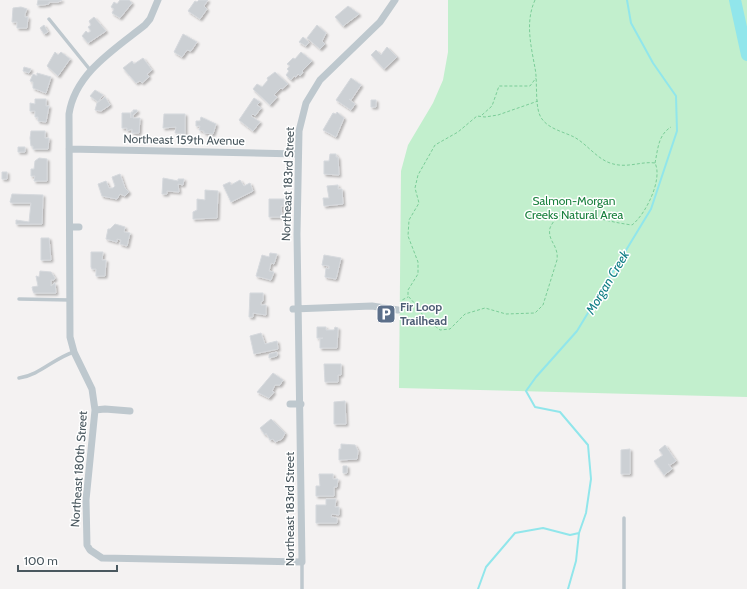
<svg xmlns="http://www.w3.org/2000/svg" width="747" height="589" viewBox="0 0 747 589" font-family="Cabin,sans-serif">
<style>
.green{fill:#c2efcd}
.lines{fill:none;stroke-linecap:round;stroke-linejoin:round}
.stream{stroke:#91e6eb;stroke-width:2}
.river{stroke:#91e6eb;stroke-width:12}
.building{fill:#ccd0d4;stroke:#d6d9dd;filter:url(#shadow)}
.path{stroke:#7bcd98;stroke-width:1;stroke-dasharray:3 2;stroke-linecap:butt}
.lane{stroke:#bec8ce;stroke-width:3.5}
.street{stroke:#bec8ce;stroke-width:7}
.labels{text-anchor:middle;stroke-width:3;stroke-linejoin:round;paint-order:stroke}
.street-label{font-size:12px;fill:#4a585f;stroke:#fff}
.park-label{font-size:12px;fill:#1a813e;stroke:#fff}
.service-label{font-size:12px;font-weight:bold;fill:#4e5e75;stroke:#fff;text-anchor:start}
.water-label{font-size:13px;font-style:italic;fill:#107e85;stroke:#fff}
</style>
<defs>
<filter id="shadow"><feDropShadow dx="2" dy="2" stdDeviation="1" flood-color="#0004"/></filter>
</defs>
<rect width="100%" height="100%" fill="#f4f2f2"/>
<!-- green -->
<path class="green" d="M448 0H747V397L399 388 401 171 408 145 433 103 443 80 448 52Z"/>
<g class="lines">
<!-- stream -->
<path class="stream" d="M478 589 486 567 515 533 543 528 570 535 579 533 586 513 591 479 588 445 560 412 535 407 526 391 536 377 577 331 651 209 677 131 676 96 653 63 631 23 627 0
M568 589 576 561 579 533"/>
<!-- river -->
<path class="river" d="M735 0 747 55"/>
</g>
<!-- building -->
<path class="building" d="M38 0H62L58 2H49V4L43 5H37Z
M120 0H129L132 3 120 18 112 13 114 9 111 7 114 2 117 4Z
M199 0H208L204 6 207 9 200 19 188 11 195 1 197 2Z
M348 6 359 14 343 26 335 17Z
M21 7 27 9 25 14V17H28L27 28H17V22H12L13 8Z
M94 17 106 31 88 43 82 36 86 31 88 33 91 31 88 27 91 25 89 21Z
M44 25 48 32 44 34 40 28Z
M317 25 326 33 322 41 325 44 320 49 307 38Z
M183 34 197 42 191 51 187 50 182 57 174 52Z
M303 37 309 42 306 46 299 42Z
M387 47 397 57 384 69 371 55 376 50 381 55Z
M55 52 58 55 61 52 70 59 58 76 47 66Z
M301 52 312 61 302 71 303 72 300 76 298 74 296 77 294 76 291 80 286 75 289 71 287 69 290 66 287 64 293 58 295 59Z
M143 58 152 70 147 74 149 77 142 83 140 81 136 83 123 68 132 61 134 64Z
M24 67 31 69 29 73 23 71Z
M275 72 288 84 282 89 281 88 274 95 277 97 270 105 253 89 257 84 262 87 268 80 267 78Z
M37 73 51 77 46 93 33 88V82L30 81 33 74 37 76Z
M351 78 361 85 351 100 349 99 355 104 351 110 336 100Z
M95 90 103 95 98 102 90 96Z
M105 97 110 105 101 111 95 110 97 103Z
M254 98 260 102 257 105 261 108 255 116 253 114 251 116 260 122 253 131 239 120Z
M35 99H46V106H49L46 122 38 121V117H35V111H30V103L35 104Z
M371 100H376V107H371Z
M133 110H137V112L133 115V118H140L139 133H132V129L127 131V128H122V113H130L131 118V112H133Z
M337 112 344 118 336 137 323 130 333 113 336 114Z
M164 114H185V134L175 133 176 127 163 128Z
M201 117 216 124 213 134 204 133V131L199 130 200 126H196V121H200Z
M31 131H45V138H49L48 149H33V146H31L30 138Z
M18 147H25V152H18Z
M330 154H336V157H338L339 175 324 174V161H329Z
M39 158 47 159V181H34L35 176H31V169H34L35 161Z
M2 172H7V179H2Z
M120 174 125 188 129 192 125 196 120 194 117 199 102 196 98 184 106 181 109 188H113L115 186 112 177Z
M163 178 178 181V179H184L183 185 178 184 179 192 167 191V194H162Z
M240 180 244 186 250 183 253 191 231 202 223 185 230 182 231 185Z
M338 185V189H342L343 204 324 206 323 198H329L327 186Z
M205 190 218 191 217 218 193 219V212L197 210V199L205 200Z
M12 194 43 195 42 224H16V220L29 222 31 203H12L10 202Z
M269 199H284V206H281L282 217H269Z
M115 224 125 227 124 232 130 233 127 246 120 244 121 240 117 239V242L106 239 108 229H110Z
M41 238H49L51 260H41Z
M91 252H103L102 260H106L105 276H96V269H92L91 267Z
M270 253 277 254 274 264 271 263 269 271 274 272 271 280 256 276 262 255 269 257Z
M324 255 341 258 336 279 325 277 326 268 329 269V266L322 265Z
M40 271 51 272 55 278 54 280H51V286L55 283 56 293H34L33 291 32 287 38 286 36 276 39 277Z
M250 293H263V301L261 302V305H266V315L253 313V317H249Z
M317 327H326V330H334L335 327 338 328 337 348H320V339L323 338H317Z
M261 333 265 344 277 341 278 349 254 354 250 336Z
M277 352V356L269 358V354Z
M324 364H341V375H338V382H325Z
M273 373 283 380 280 385H275L272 391 274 392 269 398 257 392Z
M345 401 346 424H334V402Z
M271 419 285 433 282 439 275 442 273 439 270 440 266 433 265 435 260 428Z
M341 444 355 445 358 451 357 459 339 460V449H341Z
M665 445 676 461 670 465 668 464 672 469 664 475 654 461 663 455 659 450Z
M630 449V474H621V450Z
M343 466H347V473H343Z
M319 474H333V479H338L337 487H334V496H316V486H320Z
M326 499H336L335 507H339V515L332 514 331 517 337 518V523H316V505H326Z"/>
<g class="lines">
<!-- path -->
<path class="path" d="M535 0C525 22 531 46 535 68 538 82 534 109 542 119 549 129 564 132 574 137 587 144 596 158 610 163 627 169 640 161 655 163 663 179 646 214 632 225 617 223 604 220 590 216 585 215 580 217 574 216 571 216 566 214 562 215 557 216 552 223 550 228 547 241 559 245 557 260L543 305 535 313 506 314 485 308 465 314 450 329 440 330 424 317 417 306 408 296V290L418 274V262L408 236 409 220 419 203 415 188 418 175 435 145 458 132 477 116 485 117 498 115 538 101
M482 115 492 106 499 86H530L536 78
M655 163C658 149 658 135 671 127
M400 304 402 300 408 297"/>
<!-- lane -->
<path class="lane" d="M49 19 91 71
M19 299 70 300
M19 378C40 375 54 358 74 352
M624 518V589
M302 562V589"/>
<!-- street -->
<path class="street" d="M158 0 150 19 145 25C115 49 75 73 69 114L70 337 74 352 92 389 95 410 86 500 87 545 90 550 102 558 302 562 297 234 299 131 306 103 320 80 380 22 395 0
M69 149 298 154
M70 227H79
M293 309 372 306 398 310
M290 404H301
M95 410 105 409 130 411"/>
</g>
<!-- icons -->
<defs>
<symbol id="parking-square" viewBox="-11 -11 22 22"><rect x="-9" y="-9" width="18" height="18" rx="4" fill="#5c6f8a" stroke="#fff"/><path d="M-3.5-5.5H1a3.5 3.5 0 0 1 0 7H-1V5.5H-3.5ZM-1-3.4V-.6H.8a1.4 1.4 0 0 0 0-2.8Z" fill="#fff"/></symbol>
</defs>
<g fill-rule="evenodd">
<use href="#parking-square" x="375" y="303" width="22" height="22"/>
</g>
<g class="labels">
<!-- street labels -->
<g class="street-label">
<text transform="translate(184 140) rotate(1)" y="4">Northeast 159th Avenue</text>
<text transform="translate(288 184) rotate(-88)" y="4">Northeast 183rd Street</text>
<text transform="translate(79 469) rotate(-86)" y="4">Northeast 180th Street</text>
<text transform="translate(290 509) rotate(-90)" y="4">Northeast 183rd Street</text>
</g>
<!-- park labels -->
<g class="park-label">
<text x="574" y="205">Salmon-Morgan<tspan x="574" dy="14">Creeks Natural Area</tspan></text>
</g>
<!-- service labels -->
<g class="service-label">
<text x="400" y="311">Fir Loop<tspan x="400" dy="14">Trailhead</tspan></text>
</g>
<!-- water labels -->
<g class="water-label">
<text transform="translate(607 282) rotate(-59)" y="5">Morgan Creek</text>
</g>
</g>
<!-- scale -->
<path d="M18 565v6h99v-6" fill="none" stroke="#4a585f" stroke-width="2"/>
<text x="24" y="565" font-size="12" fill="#4a585f" stroke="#ffffff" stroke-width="3" paint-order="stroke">100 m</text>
</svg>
